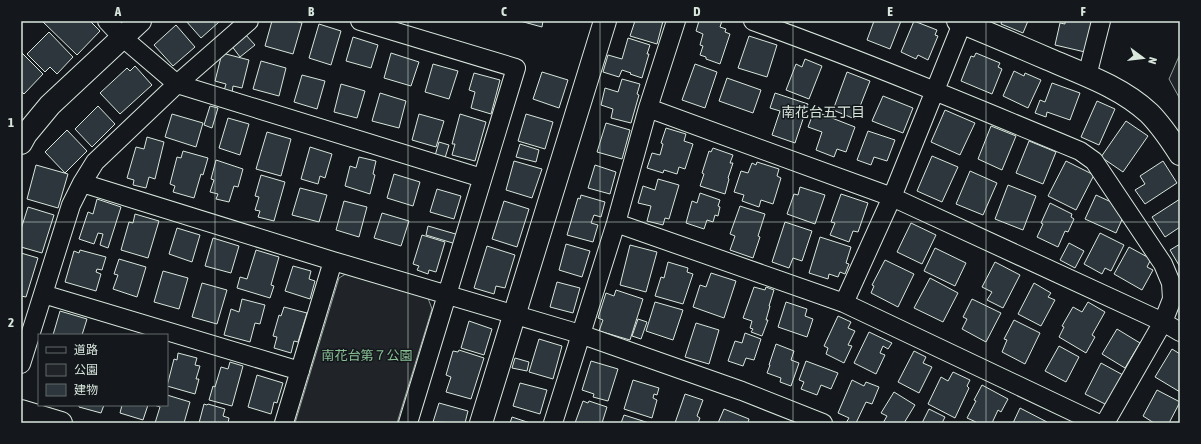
<svg xmlns="http://www.w3.org/2000/svg" width="1201" height="444" viewBox="0 0 1201 444" font-family="'Asap Condensed','Noto Sans JP',sans-serif">
<style>
.green{fill:#202428;stroke:#939e99}
.building{fill:#2c363c;stroke:#d8e6dc}
.lines{fill:none;stroke-linecap:round;stroke-linejoin:round}
.minor-casing{stroke:#d8e6dc;stroke-width:20}
.tertiary-casing{stroke:#d8e6dc;stroke-width:24}
.minor{stroke:#14181c;stroke-width:18}
.tertiary{stroke:#14181c;stroke-width:22}
.grid{fill:none;stroke:#d8e6dc;stroke-width:1;stroke-opacity:0.55}
.labels{text-anchor:middle;stroke-width:3;stroke-linejoin:round;paint-order:stroke}
.park-label{font-size:13px;fill:#8ac095;stroke:#14181c}
.neighbourhood-label{font-size:14px;fill:#d8e6dc;stroke:#14181c}
.neatline{fill:none;stroke:#d8e6dc;stroke-width:1.5}
.grid-label{font-size:13px;text-anchor:middle;font-weight:bold;fill:#d8e6dc}
</style>
<rect width="100%" height="100%" fill="#14181c"/>
<!-- green -->
<path class="green" d="M1180 54V99L1169 79Z
M349 272 428 298 432 309 397 423H295L339 278Z"/>
<!-- building -->
<path class="building" d="M42 21H90L100 31 77 55Z
M186 21H219V22L201 38Z
M272 21H295L302 23 293 54 265 46Z
M520 21H543L542 27Z
M635 21H663L657 44 630 36Z
M699 21H722L720 27 726 29 725 32 730 34 720 64 706 59V57L700 55 703 46 700 45 703 34 696 31Z
M874 21H901L890 49 867 40Z
M914 21 937 30 935 35 938 36 928 60 918 55 916 59 901 52Z
M1002 21H1028L1023 33 1001 24Z
M1065 21H1092L1085 52 1055 45 1060 23 1065 24Z
M319 24 341 31 331 65 309 58Z
M176 25 195 47 173 66 154 45Z
M49 32 73 57 57 74 50 67 45 72 27 54Z
M245 34 255 45 240 57 231 45Z
M749 36 777 45 767 77 738 68Z
M353 37 378 45 371 68 346 61Z
M628 38 650 45 647 54H649L642 78 630 74 631 73 622 70 619 77 603 72 608 55 622 59Z
M22 53 43 74 24 94 21 91V54Z
M222 53 249 60 242 88 233 86 232 93 224 91 226 84 215 81Z
M391 53 419 62 411 86 384 78Z
M976 53 1000 63 998 67 1002 69 992 94 961 81 971 56 974 57Z
M805 59 822 66 809 99 786 90 796 64 802 67Z
M261 61 286 68 279 96 253 89Z
M433 64 458 71 449 99 425 92Z
M695 64 717 72 705 108 682 100Z
M135 66 152 85 120 114 100 93 127 68 130 71Z
M1014 71 1024 76 1025 73 1041 80 1028 108 1003 96Z
M542 72 568 80 559 108 533 99Z
M847 72 870 81 855 119 833 110Z
M474 73 500 80 491 114 471 108 475 92 469 90Z
M302 75 325 81 317 109 294 102Z
M727 78 761 90 753 113 719 101Z
M622 79 640 84 637 94 639 95 631 123 611 118 613 109 601 105 605 88 618 92Z
M1052 83 1080 93 1070 120 1047 112 1046 117 1035 113 1040 100 1045 102Z
M341 84 365 91 357 118 334 112Z
M380 93 406 101 399 128 372 121Z
M775 93 808 104 795 143 772 135 780 111 770 108Z
M883 96 913 108 903 133 872 121Z
M1097 101 1115 109 1099 145 1081 137Z
M98 106 115 124 92 147 75 129Z
M210 106 218 108 212 128 204 125Z
M945 110 975 123 960 155 931 142Z
M814 111 855 127 846 152 837 149 834 157 816 150 822 132 808 127Z
M172 114 203 123 196 147 165 137Z
M419 114 444 121 436 147 412 140Z
M460 114 486 122 475 161 452 155 455 144H452Z
M526 114 553 122 545 149 518 141Z
M228 118 249 124 240 155 219 148Z
M1126 121 1148 136 1123 172 1101 157Z
M606 123 630 130 622 159 597 152Z
M991 126 1016 136 1002 170 978 159Z
M666 128 686 134 684 141 693 144 685 169 679 167 677 174 664 170 663 173 647 168 652 153 660 155 663 144 661 143Z
M67 130 87 151 65 173 45 152Z
M868 131 895 140 887 161 874 157 871 165 857 160Z
M267 132 291 139 281 176 256 169Z
M147 137 164 142 155 179 149 177 146 188 133 185 134 180 127 178 136 147 144 149Z
M1029 141 1056 152 1043 184 1016 173Z
M439 142 449 145 444 161 434 159Z
M520 144 539 150 536 162 516 157Z
M310 147 332 154 325 178 320 176 318 184 301 179Z
M713 148 733 155 730 163H733L728 178 729 179 725 194 700 186 704 174 702 173 709 151 711 152Z
M183 151 208 158 203 175 201 174 194 198 173 192 175 186 170 184 177 157 181 158Z
M932 156 958 167 942 202 917 191Z
M359 157 376 161 373 174 375 175 370 194 345 186 350 166 356 168Z
M216 160 243 169 238 187 234 186 229 202 216 199 218 194 210 192 214 180 211 179Z
M514 161 542 169 532 198 506 190Z
M1066 161 1094 175 1076 210 1048 196Z
M1163 161 1177 183 1145 204 1135 190 1145 184 1140 176Z
M757 162 779 169 777 176 781 178 773 204 761 200 759 207 742 201 744 195 734 192 741 171 748 173 752 163 756 165Z
M36 165 68 174 58 208 27 199Z
M595 165 616 172 610 194 588 188Z
M970 171 997 183 983 215 956 204Z
M394 174 420 182 413 206 387 198Z
M261 175 285 182 274 221 258 217 260 211 255 210 259 197 255 196Z
M658 179 679 185 669 219 665 218 663 225 647 221 651 206 638 203 643 186 655 190Z
M1008 185 1036 196 1023 230 995 219Z
M800 187 825 195 815 224 787 214 794 194 798 195Z
M300 188 327 195 319 222 292 215Z
M437 189 461 196 454 219 430 212Z
M700 193 720 200 718 206 720 207 718 216 715 215 713 222 707 220 704 229 686 223 692 201 697 203Z
M841 194 868 203 858 232 853 231 849 242 830 235 835 223 831 222Z
M581 195 605 202 601 217 594 215 591 223 598 225 593 242 567 235 578 198 580 199Z
M1096 195 1122 207 1124 215 1116 233 1085 219Z
M97 199 121 207 108 248 100 245 103 234 98 233 94 244 79 239 88 212 93 214Z
M1180 199V227L1165 237 1152 217Z
M344 201 367 207 359 237 336 230Z
M504 201 529 209 517 247 492 239Z
M1050 203 1072 214 1071 217 1074 219 1068 232 1065 231 1058 247 1037 237 1043 224 1041 223Z
M740 206 765 214 758 236 760 237 753 258 730 250 735 236 730 234Z
M28 207 54 215 42 253 21 247V229Z
M382 213 409 221 401 246 374 238Z
M135 214 159 221 148 258 121 250 129 222 133 223Z
M785 222 812 231 802 261 793 258 789 268 772 262Z
M911 223 936 235 922 264 897 252Z
M428 226 459 235 456 244 426 235Z
M177 228 200 235 192 262 169 254Z
M1100 233 1124 245 1111 271 1105 268 1102 274 1084 264Z
M422 235 445 242 436 272 429 270 428 274 417 270 419 266 413 264Z
M820 237 851 247 846 263 849 264 845 274 840 272 838 277 829 274 828 279 809 273Z
M213 238 239 246 231 273 205 266Z
M1069 243 1084 251 1075 268 1060 260Z
M566 244 590 251 582 277 559 270Z
M1180 244V267L1170 250Z
M630 245 657 252 646 292 620 285Z
M487 246 515 255 505 288 496 286 494 294 474 288Z
M1129 247 1151 259 1147 267 1153 270 1142 290 1114 274Z
M935 248 966 263 955 286 924 271Z
M80 250 106 257 102 270 97 269 96 272 101 274 96 291 65 282 74 251 79 253Z
M256 250 279 257 271 285 274 286 270 298 237 288 240 277 247 279Z
M21 253 38 258 26 297 21 296Z
M119 259 146 267 137 297 113 289 118 275 114 274Z
M885 260 914 274 898 307 871 293 874 286 872 285Z
M668 262 688 268 687 272 693 274 683 304 655 296 661 277 664 278Z
M995 262 1020 275 1003 308 987 300 992 292 982 287Z
M293 266 311 271 309 279 315 281 310 299 285 291Z
M163 271 188 278 179 309 154 302Z
M711 273 736 281 724 318 693 307 700 285 706 287Z
M930 278 958 293 943 322 914 308Z
M557 282 580 288 573 313 550 307Z
M202 283 227 290 217 324 192 317Z
M1034 283 1051 293 1048 297 1055 300 1041 326 1018 314Z
M754 287 765 290 766 287 774 290 769 306H770L766 320H768L762 336 751 332 753 329 750 328 752 321 743 318Z
M616 290 643 299 630 340 599 331 603 320 598 318 606 293 614 296Z
M242 299 265 305 260 324 255 323 250 342 224 335 231 309 239 312Z
M972 299 1001 313 986 342 962 329 967 319 963 317Z
M655 302 683 310 673 340 646 331Z
M786 302 807 309 805 316 813 319 807 337 778 327Z
M1088 302 1105 312 1092 335 1095 337 1086 353 1059 337 1064 327 1062 326 1073 307 1082 312Z
M284 307 307 313 298 342 294 341 291 353 274 348 277 337 273 336 279 315 281 316Z
M60 311 87 319 82 335H53Z
M838 316 851 322 848 328 855 331 848 345 852 346 844 363 826 354 828 348 824 346Z
M638 319 647 322 641 339 632 336Z
M1014 320 1040 333 1025 364 1002 352 1007 340 1004 339Z
M469 321 492 329 484 355 461 348Z
M696 323 719 330 709 364 685 357Z
M1117 329 1140 343 1125 368 1102 354Z
M869 332 892 343 888 349 883 346 880 353 885 355 876 374 854 363Z
M745 333 761 339 754 360 746 358 743 366 728 361 735 341 742 343Z
M539 339 562 346 553 379 529 372Z
M776 344 794 351 791 360 799 363 791 386 780 382 781 378 767 373 770 365H769Z
M1059 346 1079 357 1066 382 1045 371Z
M1172 349 1180 354V392L1155 377Z
M459 350 484 358 471 399 446 392 451 377 446 375 453 351 458 352Z
M914 351 926 357 923 363 932 367 919 393 898 382Z
M178 353 197 358 195 365 200 366 196 379H199L195 394 167 386 174 359 177 360Z
M515 358 529 362 527 371 512 368Z
M591 361 618 369 608 401 593 397 594 394 582 390Z
M806 361 838 373 831 389 821 385 817 395 801 389 804 382 799 380Z
M230 362 243 366 232 406 209 400 213 386 215 387 221 367 228 369Z
M1101 363 1123 375 1107 405 1085 394Z
M953 372 970 380 967 386 969 388 955 418 928 404 941 377 948 381Z
M257 375 283 383 277 403 274 402 271 414 248 407Z
M633 380 659 388 657 395 654 394 653 398 657 400 652 418 624 409Z
M852 380 864 386 866 382 879 387 872 404 866 402 856 423H846L849 418 838 413Z
M520 383 547 390 540 414 513 406Z
M982 385 1008 399 1001 412 998 410 992 423H975L976 422 967 418 976 401 974 400Z
M1157 390 1180 402 1169 423H1154L1143 416Z
M894 392 915 405 904 423H883L887 416 881 413Z
M685 394 703 400 697 416 700 418 698 423H675Z
M167 395 190 402 184 423H155L160 407 154 405H167Z
M583 401 588 403 589 401 607 407 602 423H575Z
M439 403 468 411 465 423 433 422Z
M204 404 207 405 208 404 225 409 223 416 229 418 228 423H199Z
M79 405H104L101 413 79 407Z
M122 405H148L143 420 120 413Z
M1020 408 1047 422V423H1013Z
M724 409 749 419 748 423H718Z
M929 409 945 417 942 423H922Z
M624 415 649 423H621Z
M512 417 530 423H510Z"/>
<g class="lines">
<defs>
<path id="minor" d="M107 21 122 37 177 84 482 178
M360 21 516 68 408 423
M753 21C864 61 972 106 1080 151L1094 161 1163 264 1171 283 1172 299 1163 322 1105 423
M1087 76 1101 21
M648 108 892 197 1163 322 1180 332
M82 183 333 261 580 334 742 391 823 423
M616 223 844 303 1097 423
M43 294 300 371
M844 303 892 197 963 21
M21 364 71 205 82 183 95 162 177 84 249 21
M284 423 333 261
M553 423 616 223 648 108 676 21"/>
<path id="tertiary" d="M958 21C988 33 1018 46 1048 59 1083 74 1121 87 1149 113 1161 125 1171 140 1180 154
M21 143 26 134 50 105 140 21
M21 411 61 423
M481 423 605 21"/>
</defs>
<!-- minor casing -->
<use href="#minor" class="minor-casing"/>
<!-- tertiary casing -->
<use href="#tertiary" class="tertiary-casing"/>
<!-- minor -->
<use href="#minor" class="minor"/>
<!-- tertiary -->
<use href="#tertiary" class="tertiary"/>
</g>
<!-- grid -->
<path class="grid" d="M215 21V423M408 21V423M600 21V423M793 21V423M986 21V423M21 222H1180"/>
<g class="labels">
<!-- park labels -->
<g class="park-label">
<text x="367" y="360">南花台第７公園</text>
</g>
<!-- neighbourhood labels -->
<g class="neighbourhood-label">
<text x="823" y="117">南花台五丁目</text>
</g>
</g>
<!-- border -->
<rect width="1201" height="444" fill="none" stroke="#14181c" stroke-width="44"/>
<!-- legend -->
<rect x="38" y="334" width="130" height="72" fill="#14181c" stroke="#626a69"/>
<rect x="46" y="347" width="20" height="6" fill="#14181c" stroke="#626a69"/>
<text x="74" y="354" font-size="12" fill="#d8e6dc">道路</text>
<rect x="46" y="364" width="20" height="12" fill="#202428" stroke="#626a69"/>
<text x="74" y="374" font-size="12" fill="#d8e6dc">公園</text>
<rect x="46" y="384" width="20" height="12" fill="#2c363c" stroke="#626a69"/>
<text x="74" y="394" font-size="12" fill="#d8e6dc">建物</text>
<!-- north arrow -->
<g transform="translate(1143 58) rotate(105)" stroke="#14181c" stroke-width="3" paint-order="stroke">
<path d="M0-3L7 15L0 10L-7 15Z" fill="#d8e6dc"/>
<text y="-6" font-size="11" font-weight="bold" text-anchor="middle" fill="#d8e6dc">N</text>
</g>
<rect x="22" y="22" width="1157" height="400" class="neatline"/>
<g class="grid-label">
<text x="118" y="16">A</text>
<text x="311" y="16">B</text>
<text x="504" y="16">C</text>
<text x="697" y="16">D</text>
<text x="890" y="16">E</text>
<text x="1083" y="16">F</text>
<text x="11" y="127">1</text>
<text x="11" y="327">2</text>
</g>
</svg>
